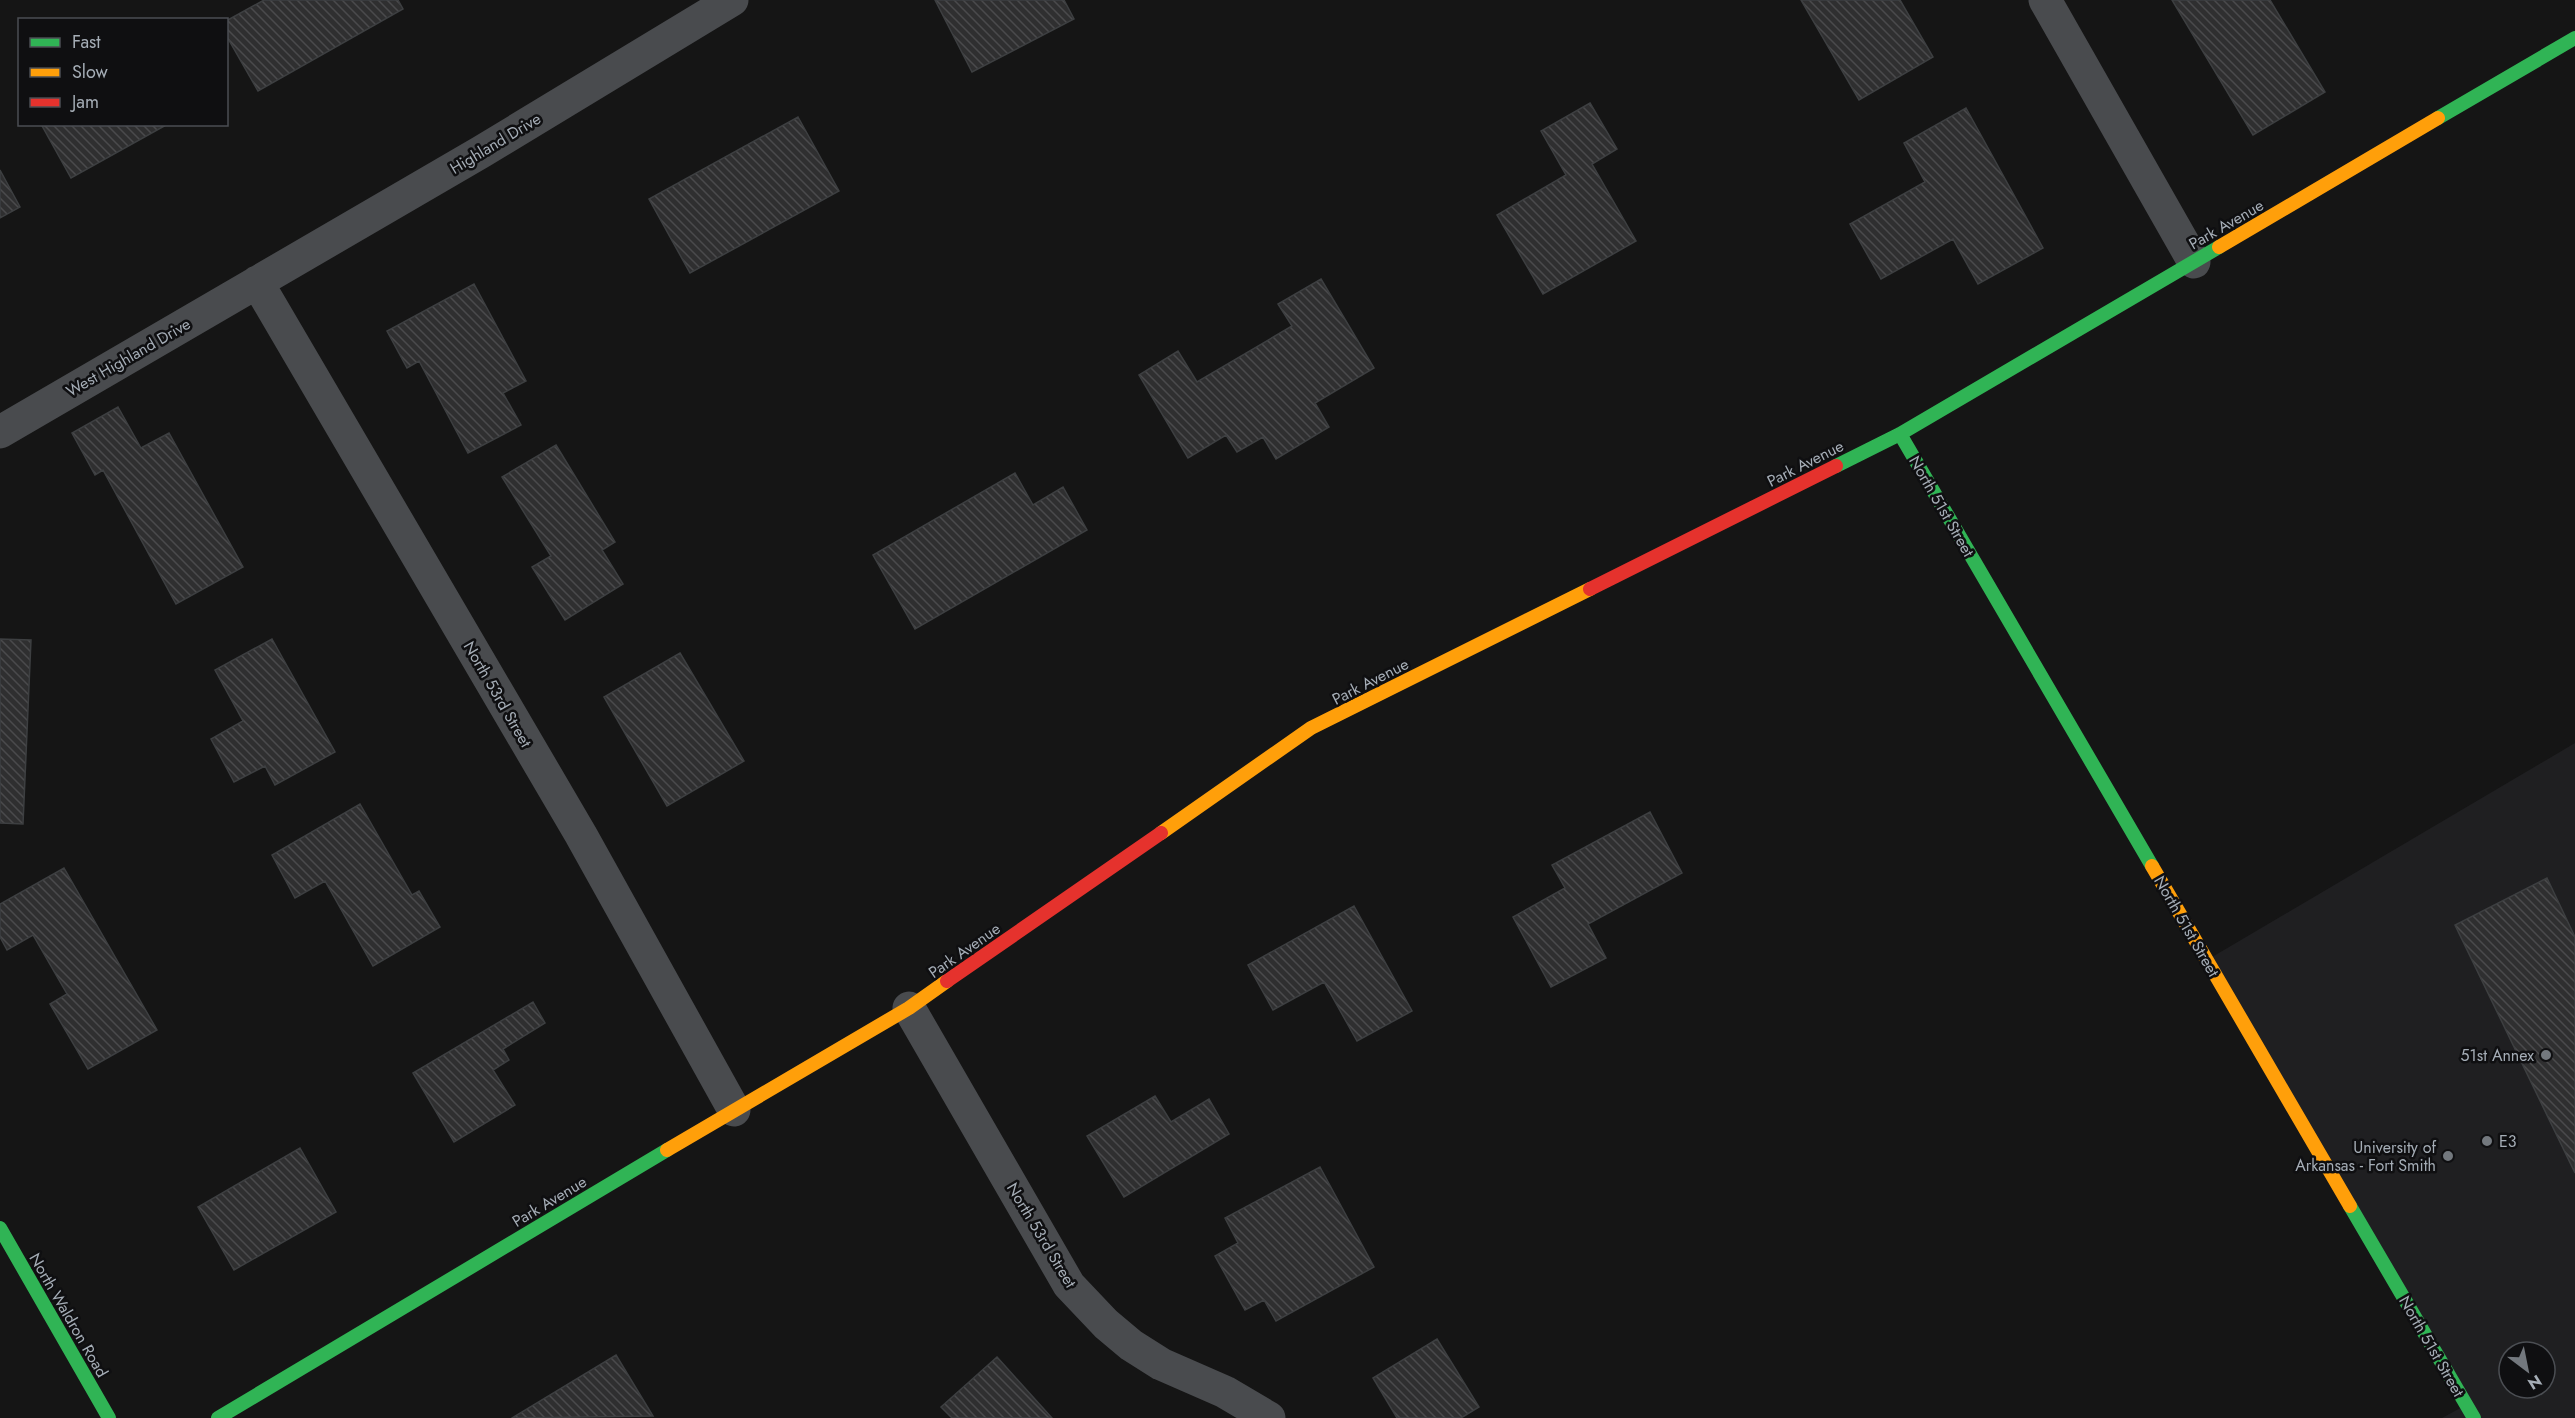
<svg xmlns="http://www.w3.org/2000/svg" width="2575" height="1418" viewBox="0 0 2575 1418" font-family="Jost,sans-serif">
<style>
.built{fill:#1f1f21;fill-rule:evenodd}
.building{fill:url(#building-back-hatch);stroke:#3d3f41;stroke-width:1.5}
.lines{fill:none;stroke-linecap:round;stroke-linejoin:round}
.street{stroke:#494b4e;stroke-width:33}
.fast{stroke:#30b455;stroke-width:14}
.slow{stroke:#ff9f0a;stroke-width:14}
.jam{stroke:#e5322d;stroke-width:14}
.poi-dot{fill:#73787e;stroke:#0f0f11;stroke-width:2}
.labels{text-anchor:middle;stroke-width:5;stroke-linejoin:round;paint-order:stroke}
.street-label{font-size:16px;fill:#a5adb6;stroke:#0f0f11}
.poi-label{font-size:16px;fill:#a5adb6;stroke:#0f0f11;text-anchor:end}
</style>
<defs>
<pattern id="building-back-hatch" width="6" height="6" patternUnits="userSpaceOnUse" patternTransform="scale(1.5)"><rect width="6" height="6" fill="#2f2f30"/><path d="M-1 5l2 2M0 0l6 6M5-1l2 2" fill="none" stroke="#4a4a4c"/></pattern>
</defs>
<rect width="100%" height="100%" fill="#151515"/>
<!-- built -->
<path class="built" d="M2575 743V1418H2442L2466 1405 2207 960ZM2509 1352H2545V1388H2509Z"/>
<!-- building -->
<path class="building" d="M264 0H398L403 9 258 91 226 35V21Z
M935 0H1064L1074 19 972 72Z
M1801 0H1900L1933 57 1859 100Z
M2172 0H2270L2325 92 2253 135Z
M1590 103 1617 149 1592 164 1636 241 1543 294 1497 215 1566 175 1541 131Z
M1966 108 2043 248 1978 284 1953 239 1881 279 1850 224 1925 182 1904 143Z
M798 117 839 191 690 273 649 199Z
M41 124H168L71 178Z
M0 170 20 207 0 218Z
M1321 279 1374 368 1315 403 1329 427 1276 459 1263 437 1237 452 1226 435 1188 458 1139 375 1178 351 1197 382 1292 326 1278 304Z
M474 284 526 381 503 393 521 425 468 453 419 361 407 368 387 331Z
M118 407 141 448 169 433 243 567 176 604 103 470 95 475 72 433Z
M556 445 615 542 602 550 623 584 565 620 532 567 551 556 502 477Z
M1015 473 1033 505 1063 487 1087 530 915 629 873 555Z
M0 639 31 640 23 824 0 823Z
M272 639 335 752 275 785 265 766 234 782 211 739 243 721 215 670Z
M680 653 744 761 667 806 604 697Z
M360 804 412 895 419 891 440 927 373 966 325 881 295 898 272 855Z
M1650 812 1682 873 1588 924 1606 958 1551 987 1513 917 1565 888 1552 865Z
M64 868 157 1030 88 1069 50 1004 67 994 33 935 7 950 0 937V904Z
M2547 878 2575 937V1173L2455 925Z
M1354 906 1412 1011 1357 1041 1324 982 1273 1010 1248 965Z
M533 1002 545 1023 503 1049 509 1060 493 1070 515 1105 454 1142 413 1073Z
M1155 1096 1171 1122 1209 1099 1229 1134 1124 1197 1087 1136Z
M300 1148 336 1212 234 1270 198 1207Z
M1320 1167 1374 1267 1276 1321 1264 1300 1245 1310 1215 1256 1238 1243 1225 1218Z
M1437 1339 1479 1407 1461 1418H1397L1373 1378Z
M616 1355 653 1416 512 1418Z
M997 1357 1052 1418H952L941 1407Z"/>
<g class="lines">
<!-- street -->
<path class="street" d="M2045 0 2194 262
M257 282 581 835 734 1110
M0 432 481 152 732 0
M909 1008 1069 1285 1106 1324 1131 1345 1161 1364 1225 1392 1269 1418"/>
<!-- fast -->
<path class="fast" d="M2438 118 2575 38
M1900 434 2152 866
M1836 466 1900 434 2219 247
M2350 1206 2474 1418
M0 1228 109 1418
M218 1418 667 1150"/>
<!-- slow -->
<path class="slow" d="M2219 247 2438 118
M1161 833 1311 728 1590 589
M2152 866 2350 1206
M667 1150 909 1008 947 981"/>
<!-- jam -->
<path class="jam" d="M1590 589 1836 466
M947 981 1161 833"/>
</g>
<!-- markers -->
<g class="poi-dot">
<circle cx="2546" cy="1055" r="6"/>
<circle cx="2487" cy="1141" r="6"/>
<circle cx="2448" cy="1156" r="6"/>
</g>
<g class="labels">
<!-- street labels -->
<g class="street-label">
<text transform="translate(495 143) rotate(-31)" y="6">Highland Drive</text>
<text transform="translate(2226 224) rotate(-30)" y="6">Park Avenue</text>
<text transform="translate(128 357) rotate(-30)" y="6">West Highland Drive</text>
<text transform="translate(1805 463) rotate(-27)" y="6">Park Avenue</text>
<text transform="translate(1942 506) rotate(60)" y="6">North 51st Street</text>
<text transform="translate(1370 681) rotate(-27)" y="6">Park Avenue</text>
<text transform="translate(498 694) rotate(60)" y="6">North 53rd Street</text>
<text transform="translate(2187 926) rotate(60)" y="6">North 51st Street</text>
<text transform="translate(964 950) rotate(-35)" y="6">Park Avenue</text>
<text transform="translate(549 1201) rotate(-31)" y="6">Park Avenue</text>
<text transform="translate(1042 1235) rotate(59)" y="6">North 53rd Street</text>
<text transform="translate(69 1315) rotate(60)" y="6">North Waldron Road</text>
<text transform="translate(2432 1346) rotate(60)" y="6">North 51st Street</text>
</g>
<!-- poi labels -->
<g class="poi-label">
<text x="2534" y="1061">51st Annex</text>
<text x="2499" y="1147" text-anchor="start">E3</text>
<text x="2436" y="1153">University of<tspan x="2436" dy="18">Arkansas - Fort Smith</tspan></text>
</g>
</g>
<!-- legend -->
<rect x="18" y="18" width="210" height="108" fill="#0f0f11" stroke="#4b4e53" stroke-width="1.5"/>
<rect x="30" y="38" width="30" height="9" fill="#30b455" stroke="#4b4e53" stroke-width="1.5"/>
<text x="72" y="48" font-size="18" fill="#a5adb6">Fast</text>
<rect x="30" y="68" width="30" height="9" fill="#ff9f0a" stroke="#4b4e53" stroke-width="1.5"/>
<text x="72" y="78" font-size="18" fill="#a5adb6">Slow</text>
<rect x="30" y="98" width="30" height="9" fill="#e5322d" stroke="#4b4e53" stroke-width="1.5"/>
<text x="72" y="108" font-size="18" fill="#a5adb6">Jam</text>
<!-- north arrow -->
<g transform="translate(2527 1370) rotate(148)"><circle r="28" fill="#0f0f11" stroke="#4b4e53" stroke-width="1.5"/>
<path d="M0-4.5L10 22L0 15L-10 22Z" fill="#73787e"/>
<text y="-9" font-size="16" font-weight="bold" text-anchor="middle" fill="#a5adb6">N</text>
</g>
</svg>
